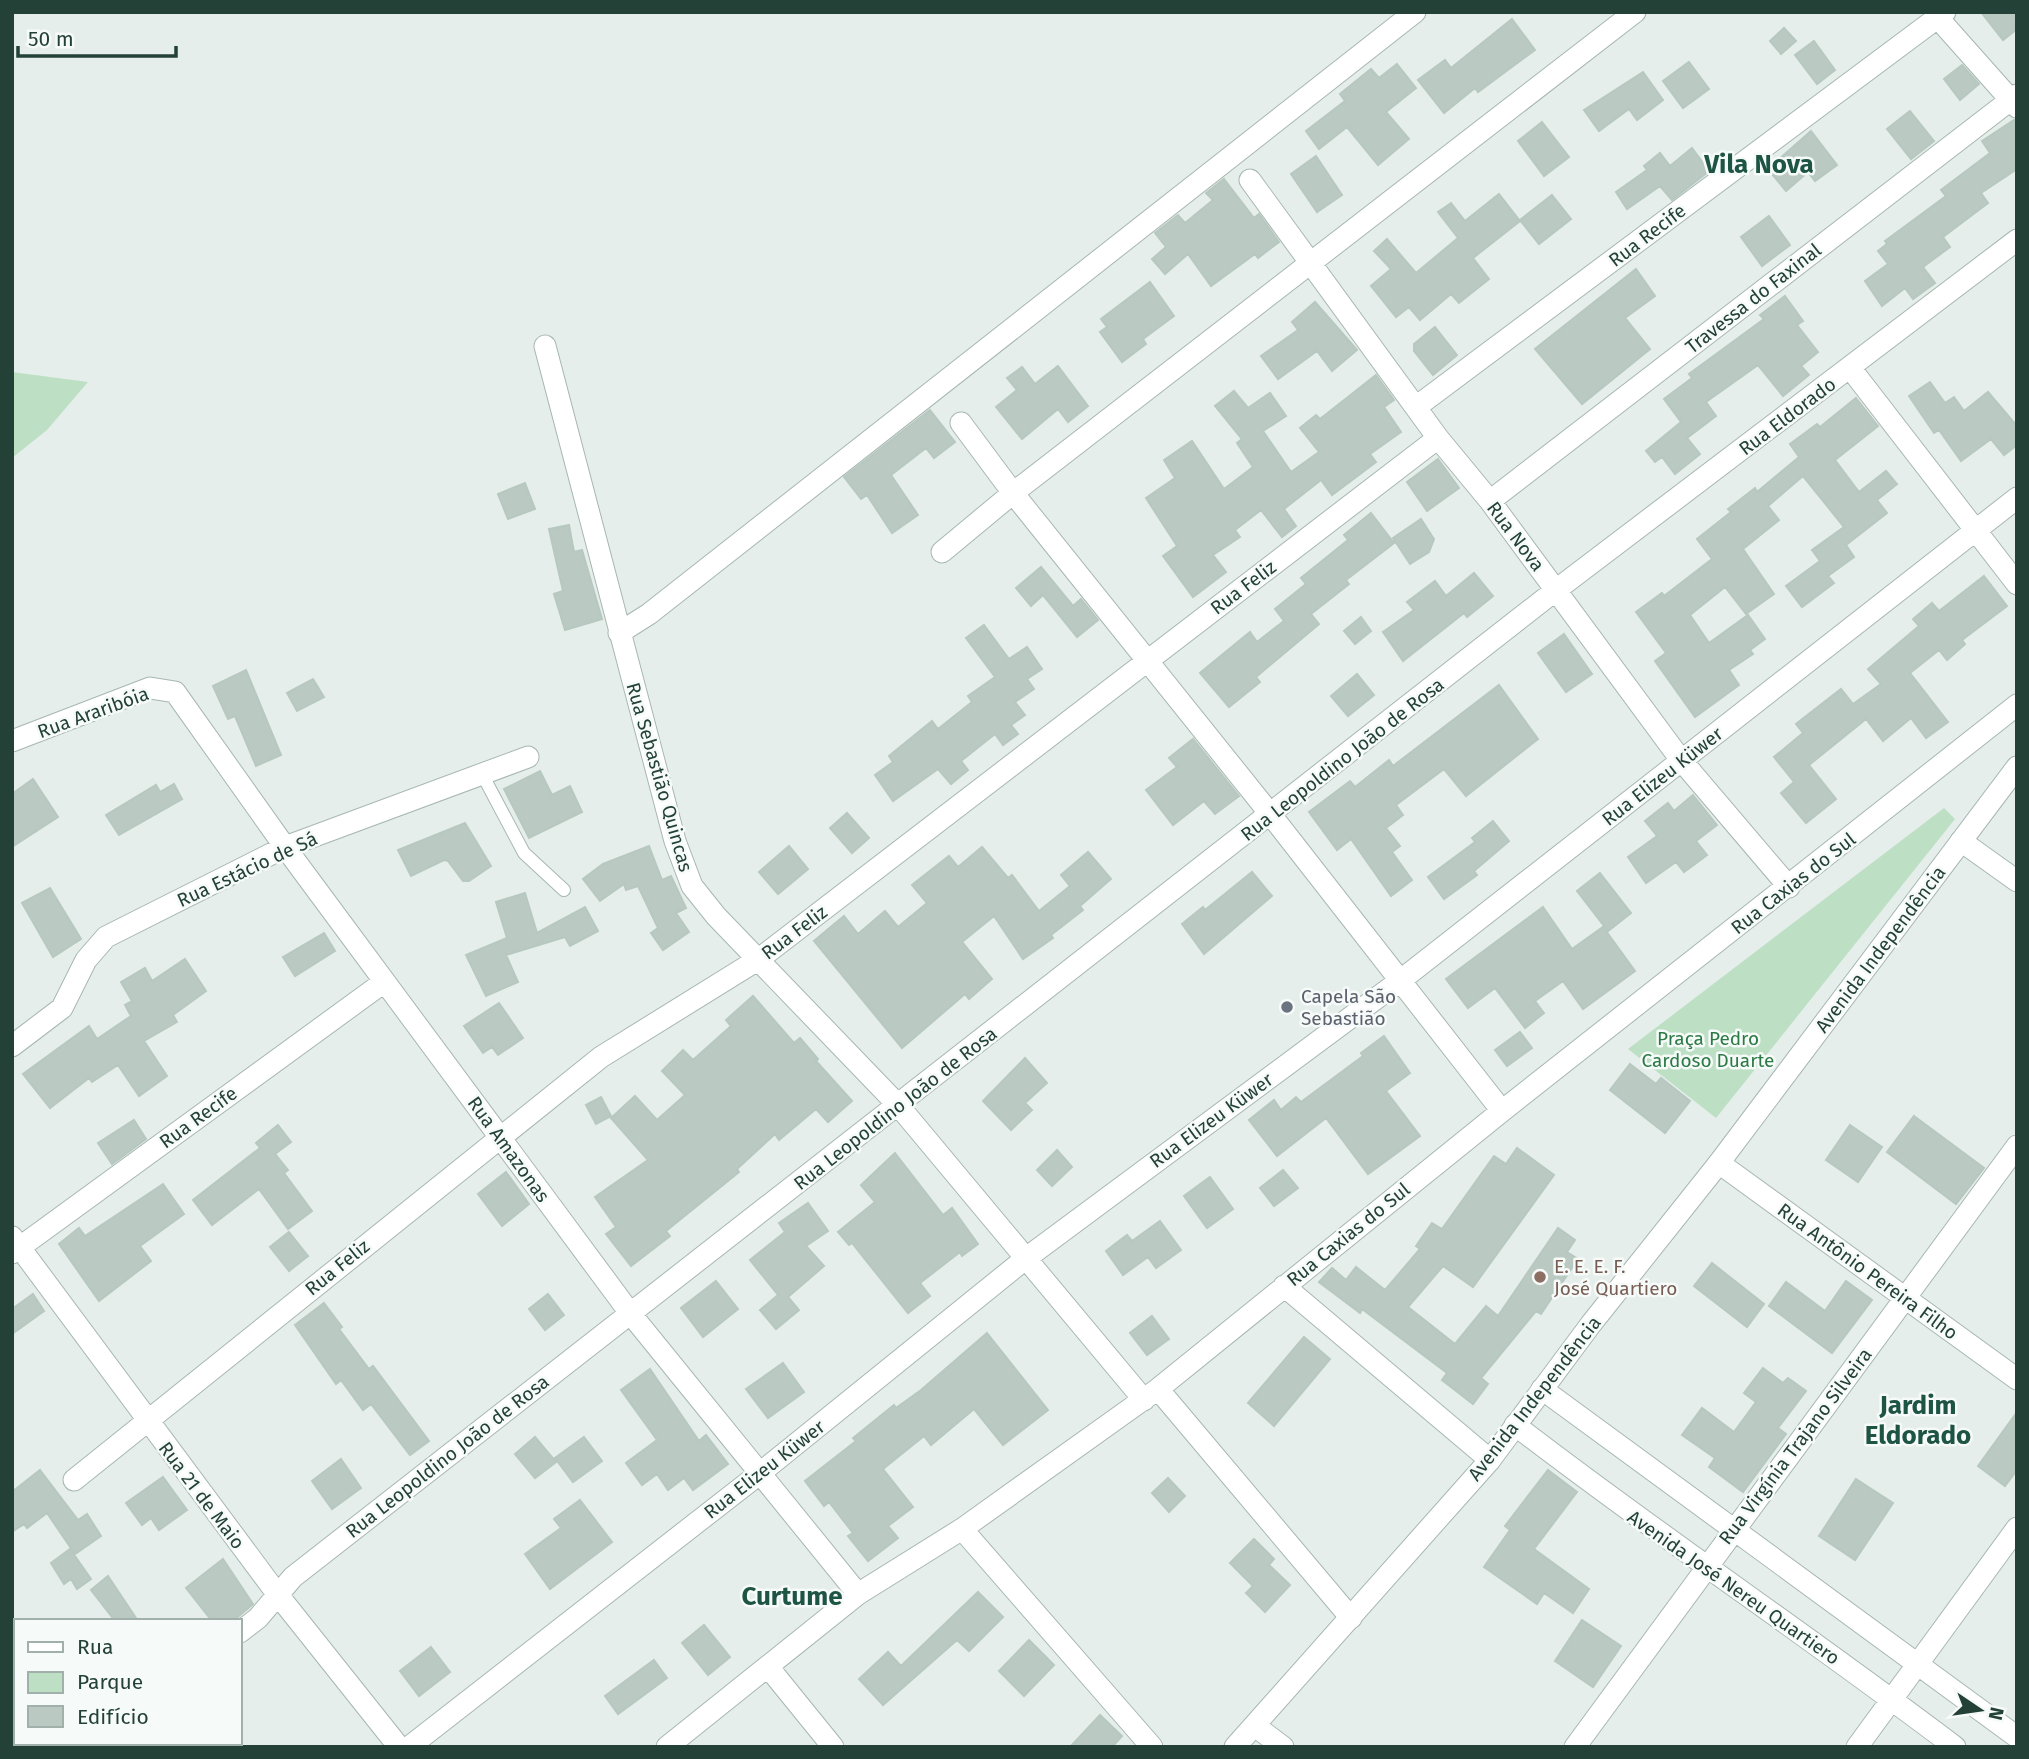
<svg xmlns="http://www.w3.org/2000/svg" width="2029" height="1759" viewBox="0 0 2029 1759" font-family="'Fira Sans',sans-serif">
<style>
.green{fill:#bde0c5}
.building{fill:#bac9c2;stroke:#b7c8c0;stroke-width:2}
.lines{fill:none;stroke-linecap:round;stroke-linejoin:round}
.service-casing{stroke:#a7b7b1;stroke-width:14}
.minor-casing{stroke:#a7b7b1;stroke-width:23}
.tertiary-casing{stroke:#a7b7b1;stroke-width:23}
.service{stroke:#fff;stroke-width:12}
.minor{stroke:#fff;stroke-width:21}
.tertiary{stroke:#fff;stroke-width:21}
.worship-dot{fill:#6b7280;stroke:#f6faf8;stroke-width:2.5}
.education-dot{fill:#8d6e63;stroke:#f6faf8;stroke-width:2.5}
.labels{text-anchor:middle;stroke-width:5;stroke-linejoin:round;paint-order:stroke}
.street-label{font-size:19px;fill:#234137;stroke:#f6faf8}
.worship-label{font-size:19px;fill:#5b616d;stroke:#f6faf8;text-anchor:start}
.park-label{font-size:19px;fill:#2c7a45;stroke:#f6faf8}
.education-label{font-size:19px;fill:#785e54;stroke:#f6faf8;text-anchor:start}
.district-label{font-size:26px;font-weight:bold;fill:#1e5444;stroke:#f6faf8}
</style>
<rect width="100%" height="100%" fill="#e5eeea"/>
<!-- green -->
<path class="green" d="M12 372 88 382 47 430 12 458Z
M1944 808 1955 819 1716 1118 1628 1049Z"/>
<!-- building -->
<path class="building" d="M1981 12H2017V29L2003 40Z
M1512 19 1535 50 1478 92 1475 88 1444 113 1418 80 1445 60 1451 68Z
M1784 28 1796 41 1781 54 1770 41Z
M1814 41 1835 70 1817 84 1795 55Z
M1689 62 1709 89 1683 108 1663 81Z
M1397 64 1416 88 1386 112 1409 139 1378 165 1347 127 1319 149 1306 131 1345 101 1340 94 1371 69 1379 78Z
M1962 65 1979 84 1960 100 1944 79Z
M1643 72 1663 100 1637 120 1629 109 1599 131 1584 110Z
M1910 111 1934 141 1911 159 1887 129Z
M2014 120H2017V169L1981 193 1988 203 1943 237 1950 247 1923 267 1935 283 1913 299 1905 288 1882 306 1865 281 1888 264 1878 251 1887 244 1885 241 1946 196 1941 190 1990 153 1982 141Z
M1542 122 1569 157 1544 176 1518 141Z
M1811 131 1837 165 1815 181 1808 172 1786 191 1768 169Z
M1692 148 1709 171 1672 200 1660 186 1627 209 1616 192 1647 170 1644 166 1660 153 1670 166Z
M1316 156 1342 195 1317 212 1291 174Z
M1224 179 1254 218 1259 214 1279 242 1258 258 1255 254 1211 286 1188 254 1165 274 1152 259 1166 247 1155 233 1178 215 1185 223 1213 200 1206 193Z
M1499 194 1520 221 1473 258 1489 279 1459 303 1451 294 1420 320 1409 307 1396 317 1371 286 1391 269 1374 251 1387 239 1416 273 1458 238 1438 212 1451 203 1465 221Z
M1552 195 1571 219 1539 244 1520 220Z
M1769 216 1790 245 1762 266 1741 237Z
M1636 269 1655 296 1625 318 1650 349 1582 404 1535 349Z
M1150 282 1174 316 1143 339 1146 344 1122 362 1100 332 1107 327 1101 319Z
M1785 296 1803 321 1797 325 1818 352 1801 366 1809 375 1783 396 1758 365 1706 402 1716 416 1687 438 1700 454 1675 474 1662 457 1655 462 1646 451 1681 422 1664 399 1692 378 1689 374 1764 319 1760 315Z
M1315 302 1357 350 1332 371 1317 351 1278 379 1261 356 1298 330 1292 322Z
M1435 327 1457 355 1433 375 1414 351V344Z
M1058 366 1088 406 1068 422 1058 409 1022 439 996 407 1017 390 1007 378 1022 367 1035 384Z
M1376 375 1394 400 1384 407 1401 432 1370 454 1376 462 1332 495 1321 480 1284 509 1296 526 1282 537 1261 510 1235 530 1240 537 1213 555 1226 572 1193 597 1163 556 1177 546 1146 498 1175 478 1164 460 1192 441 1224 489 1253 467 1237 443 1242 439 1215 406 1234 391 1248 408 1270 393 1286 416 1263 431 1291 472 1319 452 1300 428 1316 415 1320 419Z
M1930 382 1945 403 1954 397 1964 411 1988 392 2017 426V445L2004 455 1991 439 1961 461 1939 430 1934 433 1909 396Z
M1856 398 1878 426 1835 460 1859 492 1886 471 1897 484 1877 500 1887 513 1846 545 1854 557 1828 576 1834 583 1802 607 1786 586 1820 561 1812 550 1844 527 1803 476 1768 506 1779 520 1743 549 1774 594 1746 614 1725 587 1690 615 1709 643 1748 615 1765 639 1750 650 1753 654 1729 670 1739 685 1695 717 1655 661 1666 653 1636 612 1662 593 1664 596 1712 559 1697 539 1731 512 1728 509 1755 488 1757 492 1799 457 1790 444 1817 424 1820 427Z
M930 410 955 442 934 458 926 448 891 475 918 515 892 533 867 495 861 499 844 477Z
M1438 459 1459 488 1427 511 1407 482Z
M525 483 535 509 508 519 498 494Z
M1371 513 1394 543 1346 580 1349 584 1311 614 1319 624 1256 677 1260 682 1229 707 1200 673 1250 632 1257 642 1284 621 1275 609 1306 584 1301 578 1348 540 1344 535Z
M1421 519 1434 539 1429 552 1410 564 1393 538Z
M569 525 574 552 582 550 602 619 565 630 554 594 563 591 549 529Z
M1041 567 1073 606 1081 599 1098 620 1077 637 1043 595 1031 606 1016 588Z
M1474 573 1493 596 1467 617 1464 613 1403 661 1383 632 1414 610 1407 602 1435 581 1446 596Z
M1984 576 2007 606 1962 640 1965 644 1947 660 1939 650 1910 673 1948 722 1926 738 1911 718 1883 741 1866 719 1809 765 1836 799 1806 823 1781 793 1794 782 1774 757 1803 733 1796 724 1841 689 1853 704 1881 684 1868 669 1919 626 1913 619 1932 603 1939 611Z
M1361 617 1371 631 1355 644 1344 631Z
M984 625 1009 659 1027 647 1042 669 1027 679 1034 689 1015 702 1025 715 1011 725 1018 734 1003 745 995 734 961 761 968 770 951 784 938 769 893 801 875 775 893 762 889 756 932 721 938 729 972 702 968 696 995 677 966 638Z
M1564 634 1592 674 1566 692 1538 653Z
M246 670 281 755 256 766 235 716 228 719 213 686Z
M1357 674 1374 695 1348 716 1331 696Z
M313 679 324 697 297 711 287 693Z
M1499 685 1538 739 1466 796 1444 769 1396 805 1403 815 1386 828 1400 846 1392 852 1412 880 1391 896 1351 839 1337 850 1309 812 1350 781 1355 787 1389 760 1393 766Z
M1193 739 1239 796 1215 814 1204 801 1173 825 1146 790 1177 767 1169 758Z
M540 771 552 795 570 786 582 812 529 838 504 789Z
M33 779 58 817 12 847V794Z
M174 784 182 799 119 835 106 815 156 785 160 792Z
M1693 795 1717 825 1696 841 1707 855 1684 872 1676 862 1646 883 1628 857 1657 836 1645 821 1668 803 1674 811Z
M847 813 869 838 852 853 830 828Z
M1493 821 1509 841 1474 871 1477 875 1444 899 1428 877 1475 842 1472 838Z
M465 823 491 866 469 881H463L448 861 444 860 411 876 398 850Z
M649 846 662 880 671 876 686 908 676 913 689 932 663 950 651 933 658 928 638 886 626 890 624 884 600 901 583 879 603 864Z
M789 846 808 869 778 894 759 872Z
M982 847 1008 878 1012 875 1039 911 1070 886 1061 875 1088 852 1111 879 1080 906 1083 910 1051 935 1053 938 1023 959 994 916 962 942 992 979 969 999 965 994 902 1048 814 941 844 916 858 934 885 911 898 927 927 903 912 885 949 856 958 867Z
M1252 872 1272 896 1204 954 1182 924 1203 907 1205 910Z
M1600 873 1631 913 1608 931 1577 891Z
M50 888 81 939 53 957 22 903Z
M525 893 537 933 585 907 598 931 570 946 565 937 506 955 518 982 486 996 466 955 507 938 496 902Z
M1543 907 1572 949 1603 927 1635 971 1583 1009 1563 981 1535 1001 1544 1013 1525 1028 1495 988 1468 1008 1446 979Z
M324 933 335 951 295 976 283 957Z
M185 959 206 991 173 1015 177 1022 144 1041 167 1076 139 1096 118 1065 92 1082 89 1078 50 1108 23 1074 89 1026 97 1039 131 1016 125 1005 132 1001 121 982 145 968 152 981Z
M753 996 794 1043 800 1038 818 1059 816 1061 852 1101 828 1122 816 1109 779 1140 775 1134 737 1169 739 1172 666 1231 670 1236 631 1266 606 1234 616 1227 595 1197 648 1160 611 1118 635 1096 657 1120 685 1095 662 1071 683 1050 693 1060 731 1026 726 1020Z
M499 1003 523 1038 498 1055 492 1047 483 1053 464 1026Z
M1520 1032 1532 1048 1507 1066 1495 1050Z
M1384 1036 1410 1073 1386 1091 1420 1136 1368 1174 1326 1118 1277 1156 1249 1120 1274 1100 1281 1110 1296 1097 1301 1102 1363 1056 1361 1053Z
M1025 1058 1047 1083 1025 1103 1032 1110 1011 1130 983 1101Z
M1630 1064 1656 1084 1661 1078 1690 1101 1665 1133 1610 1090Z
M601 1097 611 1116 596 1124 586 1105Z
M1914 1116 1984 1168 1956 1204 1887 1152Z
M134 1120 146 1139 112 1164 98 1143Z
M278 1125 291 1142 275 1154 288 1170 284 1173 312 1211 288 1229 259 1189 212 1225 193 1200 260 1148 256 1143Z
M1850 1125 1882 1147 1858 1182 1826 1160Z
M1517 1148 1554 1175 1473 1287 1443 1266 1408 1307 1455 1344 1486 1306 1498 1316 1558 1228 1575 1240 1567 1252 1578 1259 1541 1314 1536 1311 1481 1378 1488 1384 1473 1404 1442 1380 1447 1373 1362 1309 1360 1313 1319 1282 1332 1268 1346 1280 1356 1267 1385 1290 1420 1249 1416 1246 1432 1223 1442 1229 1494 1156 1506 1164Z
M1057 1150 1072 1167 1052 1186 1037 1170Z
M895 1153 943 1215 952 1208 978 1244 962 1256 960 1252 920 1283 930 1296 908 1313 852 1243 849 1245 838 1232 875 1202 861 1185Z
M1283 1170 1298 1188 1274 1206 1260 1188Z
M506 1172 529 1204 502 1226 478 1194Z
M1210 1177 1233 1209 1207 1228 1184 1196Z
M163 1184 184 1214 140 1246 151 1261 99 1301 59 1244 79 1228 85 1236Z
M808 1203 828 1231 806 1246 824 1266 788 1297 799 1310 776 1329 760 1310 778 1295 750 1260 785 1232 779 1223Z
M1160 1221 1181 1250 1156 1268 1148 1257 1123 1275 1106 1251 1127 1235 1132 1241Z
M289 1232 308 1256 289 1271 270 1247Z
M1712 1263 1764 1304 1747 1327 1694 1286Z
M716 1281 738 1309 703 1337 681 1308Z
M1846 1281 1872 1300 1832 1353 1769 1306 1786 1282 1825 1311Z
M33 1294 44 1311 12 1334V1309Z
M548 1294 564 1315 545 1330 529 1309Z
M324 1303 342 1327 339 1329 369 1369 373 1366 429 1441 410 1455 371 1404 363 1410 341 1380 336 1384 295 1325Z
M1152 1316 1169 1339 1147 1355 1130 1333Z
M987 1333 1048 1410 1003 1445 974 1409 931 1445 924 1436 883 1469 913 1507 888 1526 898 1538 868 1561 848 1536 853 1533 829 1502 824 1506 805 1481 856 1441 853 1438 894 1405 896 1408 921 1390Z
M1304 1337 1330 1359 1274 1426 1248 1403Z
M783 1363 804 1392 768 1418 746 1389Z
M1763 1368 1783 1383 1788 1378 1806 1391 1778 1428 1786 1434 1743 1492 1709 1467 1715 1458 1682 1435 1702 1408 1734 1432 1756 1402 1744 1393Z
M650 1369 699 1441 706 1435 728 1464 693 1490 684 1478 668 1490 657 1474 642 1485 626 1463 657 1440 621 1390Z
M2017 1412V1470L2005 1486 1978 1466Z
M535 1437 556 1462 535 1478 515 1454Z
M584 1437 602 1461 573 1482 555 1458Z
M341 1459 361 1488 332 1509 312 1481Z
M40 1470 78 1520 87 1514 101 1536 75 1554 47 1513 27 1528 24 1524 12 1532V1492Z
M1548 1470 1577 1492 1534 1549 1589 1589 1573 1613 1544 1593 1537 1604 1484 1567 1510 1530 1505 1526Z
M163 1477 187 1510 159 1530 151 1518 142 1525 126 1503Z
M1168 1478 1185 1496 1169 1512 1152 1493Z
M1856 1479 1893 1503 1855 1560 1819 1536Z
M580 1500 612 1542 550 1589 525 1554 561 1528 554 1519Z
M1254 1539 1274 1559 1269 1565 1290 1585 1265 1612 1246 1593 1253 1586 1230 1563Z
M70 1549 91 1579 77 1589 71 1579 64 1584 51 1563Z
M223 1559 253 1604 233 1621H212L186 1588Z
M108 1576 138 1621H115L91 1590Z
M978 1592 1003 1617 969 1651 957 1640 883 1705 859 1679 888 1652 901 1666Z
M1582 1620 1621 1646 1593 1687 1555 1661Z
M704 1625 730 1657 708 1675 682 1643Z
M1029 1640 1054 1665 1024 1696 999 1671Z
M431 1647 450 1672 419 1696 400 1671Z
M654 1660 667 1678 618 1714 605 1696Z
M1100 1715 1122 1736 1112 1747H1070Z"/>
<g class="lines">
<defs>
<path id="service" d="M482 774 524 853 564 890"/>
<path id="minor" d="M1938 18 2017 107
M1250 180 1438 438 1490 501 1681 760 1789 887
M545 346 675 841 692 886 716 916 898 1105 1144 1400
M1851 369 2017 584
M1416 407 1945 12
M961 423 1013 493 1271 815 1502 1111
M1490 501 2017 95
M942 552 1013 493 1635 12
M619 633 649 614 1415 12
M12 741 150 688 175 692 285 847 630 1313 858 1594
M1961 841 2017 881
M12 1046 62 1008 86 960 106 937 285 847 528 757
M1719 1163 2017 1379
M12 1237 278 1595 399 1747
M12 1253 384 982
M1284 1286 1490 1460
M1158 1389 1351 1618
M1542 1389 2017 1737
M1515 1425C1659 1536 1810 1637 1955 1747
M74 1480 601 1057 759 959 1438 438
M962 1529 1152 1747
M240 1632 258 1618 293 1577 1556 590 2017 240
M769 1668 833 1747
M12 1715 16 1726
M1255 1726 1283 1747
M22 1743 23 1747
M92 1747 97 1743
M409 1747 759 1474 1025 1259 1401 980 2017 498
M667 1747 858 1594 962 1529 1158 1389 1502 1111 2017 705
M1575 1747 2017 1146
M1857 1747 2017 1528"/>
<path id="tertiary" d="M1235 1747 1490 1460 1591 1324 1719 1163 2017 767"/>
</defs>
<!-- service casing -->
<use href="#service" class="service-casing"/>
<!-- minor casing -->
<use href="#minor" class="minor-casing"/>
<!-- tertiary casing -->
<use href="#tertiary" class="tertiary-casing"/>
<!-- service -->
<use href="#service" class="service"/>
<!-- minor -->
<use href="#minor" class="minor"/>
<!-- tertiary -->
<use href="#tertiary" class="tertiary"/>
</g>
<!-- markers -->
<circle class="worship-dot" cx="1287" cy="1007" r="7"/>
<circle class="education-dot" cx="1540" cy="1277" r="7"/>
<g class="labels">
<!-- street labels -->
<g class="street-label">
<text transform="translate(1647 235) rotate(-37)" y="7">Rua Recife</text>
<text transform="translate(1753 298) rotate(-38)" y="7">Travessa do Faxinal</text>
<text transform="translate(1787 416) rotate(-37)" y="7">Rua Eldorado</text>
<text transform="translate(1516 536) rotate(53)" y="7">Rua Nova</text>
<text transform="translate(1243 587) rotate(-37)" y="7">Rua Feliz</text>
<text transform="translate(93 712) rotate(-20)" y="7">Rua Araribóia</text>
<text transform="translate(1342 759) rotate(-38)" y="7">Rua Leopoldino João de Rosa</text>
<text transform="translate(1662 776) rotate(-38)" y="7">Rua Elizeu Küwer</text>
<text transform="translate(660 777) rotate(74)" y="7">Rua Sebastião Quincas</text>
<text transform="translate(247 869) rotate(-25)" y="7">Rua Estácio de Sá</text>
<text transform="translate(1793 883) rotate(-38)" y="7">Rua Caxias do Sul</text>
<text transform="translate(794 932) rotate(-37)" y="7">Rua Feliz</text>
<text transform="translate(1880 949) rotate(-53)" y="7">Avenida Independência</text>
<text transform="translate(895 1108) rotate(-38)" y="7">Rua Leopoldino João de Rosa</text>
<text transform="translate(198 1117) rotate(-36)" y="7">Rua Recife</text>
<text transform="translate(1211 1120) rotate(-36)" y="7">Rua Elizeu Küwer</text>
<text transform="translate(509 1149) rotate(54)" y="7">Rua Amazonas</text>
<text transform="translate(1348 1234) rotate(-39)" y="7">Rua Caxias do Sul</text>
<text transform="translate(337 1267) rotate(-39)" y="7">Rua Feliz</text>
<text transform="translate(1868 1271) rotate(36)" y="7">Rua Antônio Pereira Filho</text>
<text transform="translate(1534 1398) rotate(-52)" y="7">Avenida Independência</text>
<text transform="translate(1795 1446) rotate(-53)" y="7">Rua Virgínia Trajano Silveira</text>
<text transform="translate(447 1456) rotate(-38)" y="7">Rua Leopoldino João de Rosa</text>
<text transform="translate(764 1469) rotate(-38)" y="7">Rua Elizeu Küwer</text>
<text transform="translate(202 1495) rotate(53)" y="7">Rua 21 de Maio</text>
<text transform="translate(1734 1587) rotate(35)" y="7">Avenida José Nereu Quartiero</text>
</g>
<!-- worship labels -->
<g class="worship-label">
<text x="1301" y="1003">Capela São<tspan x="1301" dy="22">Sebastião</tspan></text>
</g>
<!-- park labels -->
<g class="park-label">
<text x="1708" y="1045">Praça Pedro<tspan x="1708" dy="22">Cardoso Duarte</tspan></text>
</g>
<!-- education labels -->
<g class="education-label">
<text x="1554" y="1273">E. E. E. F.<tspan x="1554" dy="22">José Quartiero</tspan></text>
</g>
<!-- district labels -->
<g class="district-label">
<text x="1759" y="173">Vila Nova</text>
<text x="1918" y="1414">Jardim<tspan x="1918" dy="30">Eldorado</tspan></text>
<text x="792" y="1605">Curtume</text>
</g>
</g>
<!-- border -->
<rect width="2029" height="1759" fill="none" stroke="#234137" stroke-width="28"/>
<!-- legend -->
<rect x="14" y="1619" width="228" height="126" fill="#f6faf8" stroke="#a2b0ab" stroke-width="2"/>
<rect x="28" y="1642" width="35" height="10" fill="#ffffff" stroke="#a2b0ab" stroke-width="2"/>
<text x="77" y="1654" font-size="21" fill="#234137">Rua</text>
<rect x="28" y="1672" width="35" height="21" fill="#bde0c5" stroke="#a2b0ab" stroke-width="2"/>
<text x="77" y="1689" font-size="21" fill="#234137">Parque</text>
<rect x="28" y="1706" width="35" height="21" fill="#bac9c2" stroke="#a2b0ab" stroke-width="2"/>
<text x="77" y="1724" font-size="21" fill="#234137">Edifício</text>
<!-- north arrow -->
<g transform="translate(1980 1710) rotate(103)" stroke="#f6faf8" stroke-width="5" paint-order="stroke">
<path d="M0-5L12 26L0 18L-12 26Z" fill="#234137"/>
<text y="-10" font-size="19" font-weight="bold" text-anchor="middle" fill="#234137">N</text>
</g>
<!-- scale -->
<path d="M18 46v10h158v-10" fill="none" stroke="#234137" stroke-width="3.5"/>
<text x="28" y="46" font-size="21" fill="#234137" stroke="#f6faf8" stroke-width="5" paint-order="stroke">50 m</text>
</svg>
